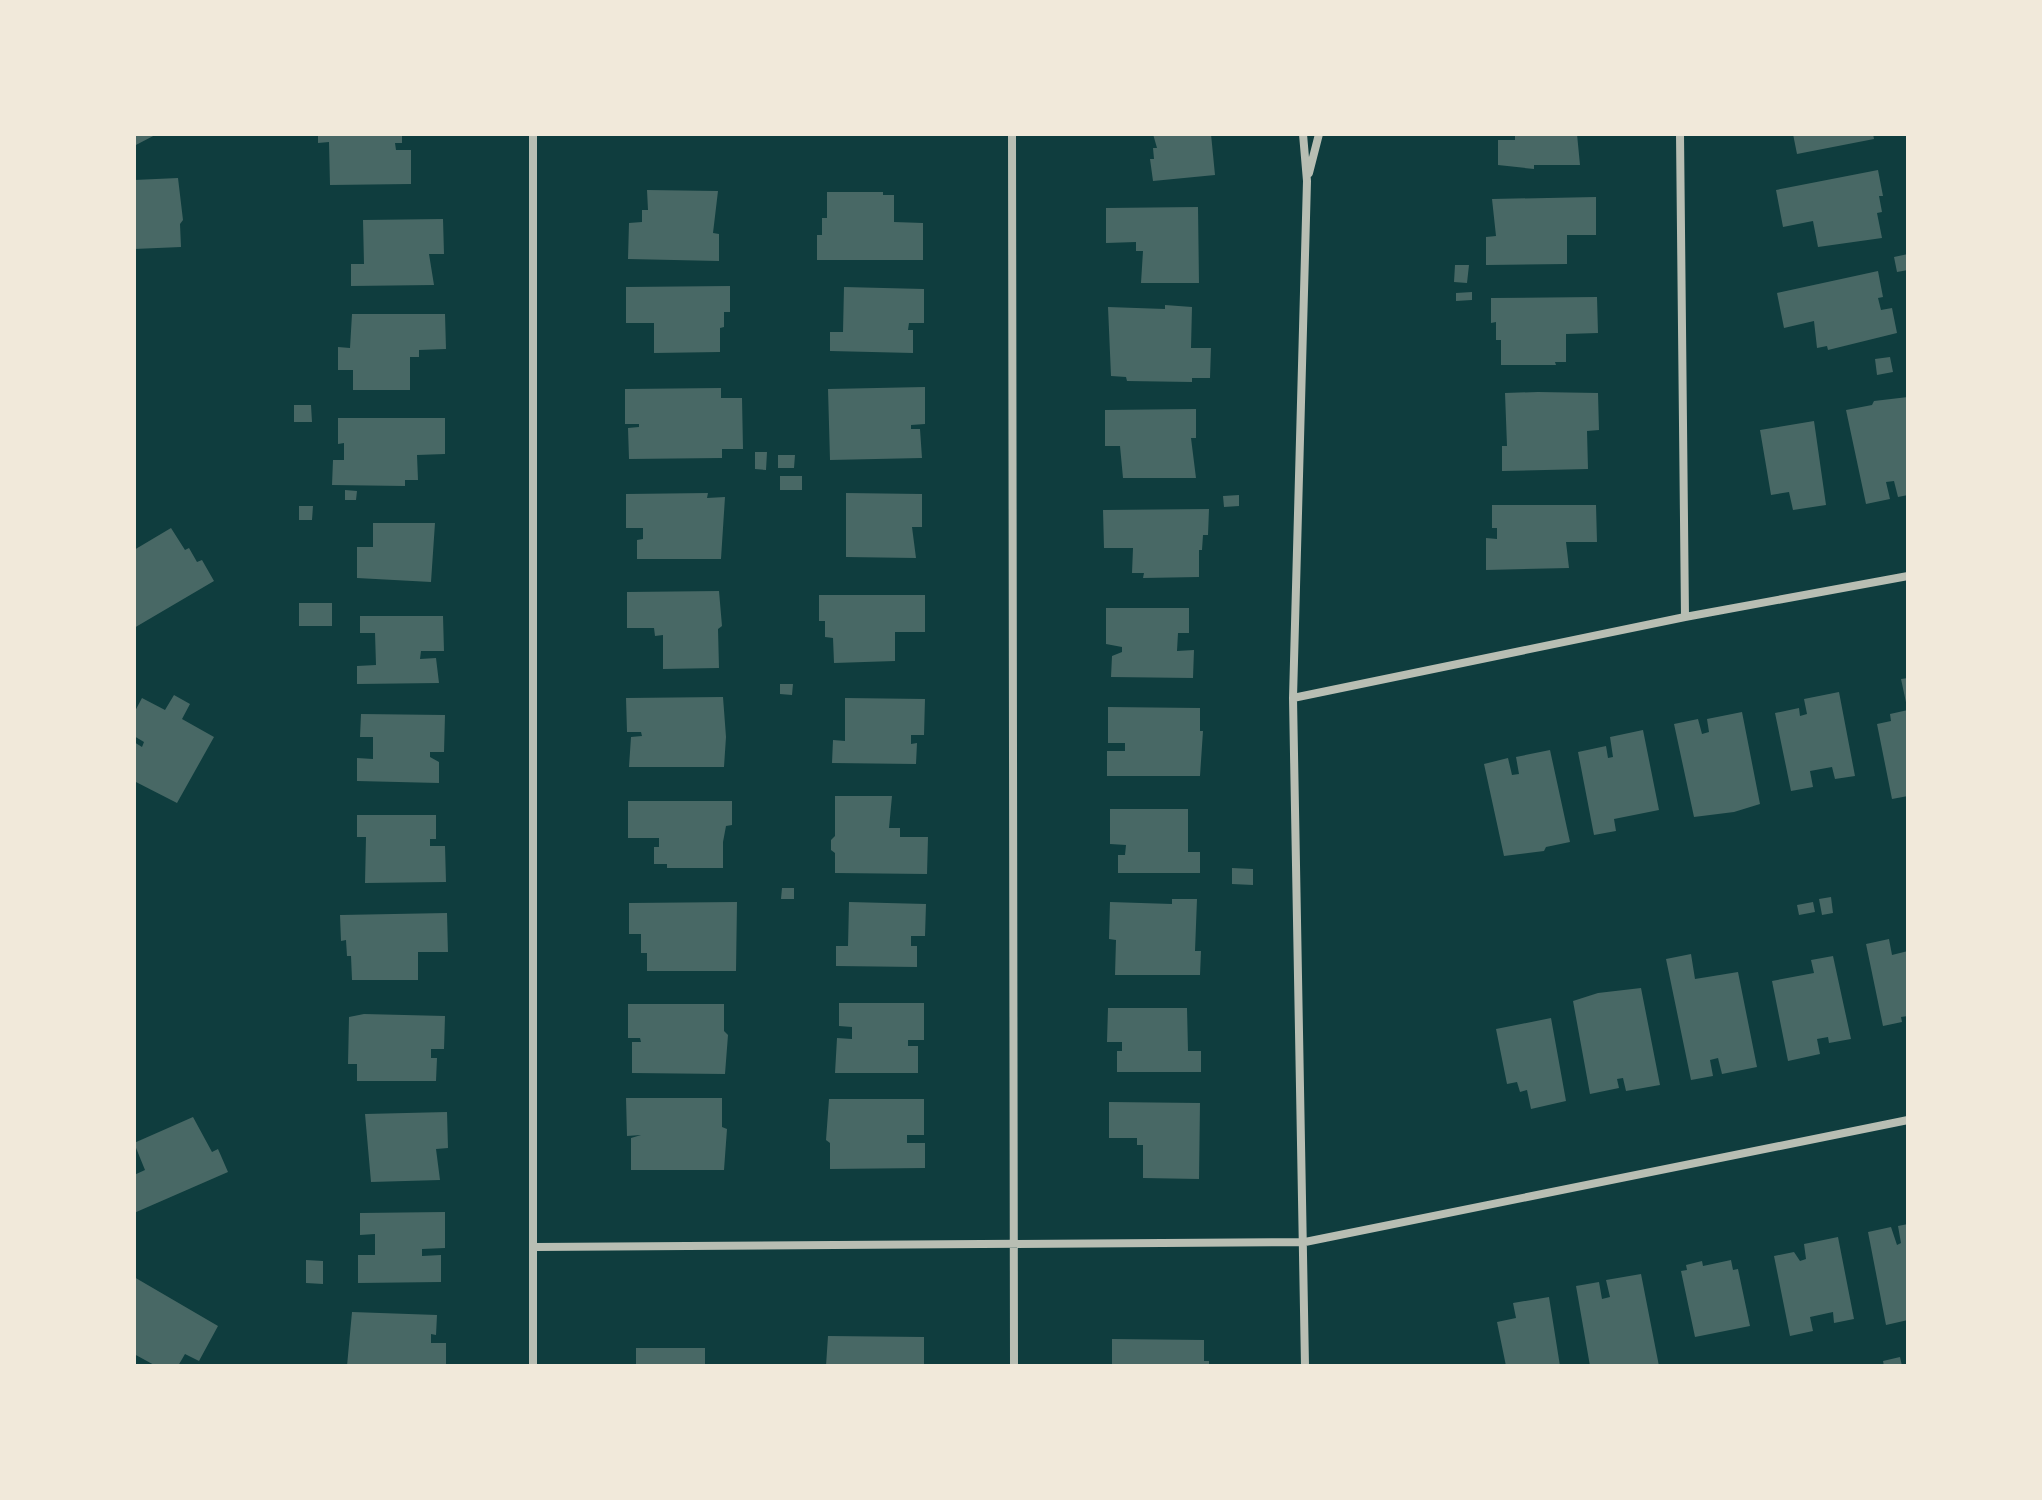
<svg xmlns="http://www.w3.org/2000/svg" width="2042" height="1500" viewBox="0 0 2042 1500" font-family="Manrope,sans-serif">
<style>
.building{fill:#486865}
.lines{fill:none;stroke-linecap:round;stroke-linejoin:round}
.minor{stroke:#b8beb3;stroke-width:8}
</style>
<rect width="100%" height="100%" fill="#0f3d3e"/>
<!-- building -->
<path class="building" d="M134 134H157L134 146Z
M318 134H402V143H395L396 150H411V184L330 185 329 142 318 143Z
M1153 134H1211L1215 175 1153 181 1150 159H1154L1153 148H1157Z
M1515 134H1577L1580 165H1534V169L1498 165V140H1515Z
M1793 134H1873L1874 139 1797 154Z
M1878 170 1883 196H1879L1882 212 1877 213 1882 238 1818 247 1813 221 1783 227 1776 190Z
M178 178 183 220 180 224 181 247 134 249V180Z
M647 190 718 191 713 233 719 234V261L628 259 629 223 642 222V210H648Z
M827 192H883V195H894V222L923 223V260H817V235H822V218H827Z
M1596 197V235H1567V264L1486 265V237L1496 236 1492 199Z
M1198 207 1199 283H1141L1143 251H1136V242L1106 243V208Z
M443 219 444 254H429L434 285 351 286V264H364L363 220Z
M1908 254V270L1897 272 1894 257Z
M1455 265H1469L1467 283 1454 282Z
M1878 271 1883 297 1878 298 1881 310 1892 308 1897 333 1828 350 1827 346 1817 348 1814 321 1784 328 1777 293Z
M730 286V312H724V327L720 328V352L654 353V323H626V287Z
M844 287 924 289V323H909L908 330H913V353L830 351V332H843Z
M1472 292V300L1456 301V293Z
M1597 297 1598 333 1566 334V362H1555L1556 365H1501V340H1496V322L1491 323V298Z
M1165 305 1192 307 1191 348H1211L1210 378H1192V382L1127 381 1126 377 1111 376 1108 307 1165 309Z
M352 314H445L446 349 419 350V357H410V390H353V370H338V347L350 348Z
M1890 357 1893 372 1877 375 1875 359Z
M925 387V424L911 425V429H920L922 458 830 460 828 389Z
M721 388V398H742L743 449H722V458L629 459 628 428 639 427V424H625V389Z
M1538 392 1598 393 1599 430 1587 431 1588 469 1502 471V446H1507L1505 393Z
M1908 397V495L1898 497 1894 481 1886 482 1890 499 1866 504 1846 410 1872 405 1874 401Z
M294 405H311L312 422H294Z
M1196 409V438H1191L1196 478H1123L1120 446H1105V410Z
M338 418H445V454L417 455 418 480H405V486L332 485 333 460H344V443L338 444Z
M1814 421 1826 505 1793 510 1789 492 1771 495 1760 430Z
M755 452H767L766 470 755 469Z
M778 455H795L794 468H778Z
M780 476H802V490H780Z
M345 490 357 491 356 500H345Z
M708 493 707 498 725 497 721 559H637V540L643 539V528H626V494Z
M846 493 922 494V527H912L916 558 846 557Z
M1239 495V506L1224 507 1223 496Z
M1492 505H1596L1597 542H1566L1569 568 1486 570V538L1497 539V528H1492Z
M299 506H313L312 520H299Z
M1209 509 1208 535H1203L1202 550H1199V577L1143 578 1144 573H1132L1133 548H1104L1103 510Z
M373 523H435L431 582 357 578V547H373Z
M171 528 185 550 189 548 197 562 202 560 214 581 134 628V550Z
M719 591 722 626 718 629 719 668 663 669V635L655 636 654 628H627V592Z
M819 595H925V632H895V661L834 663 833 638 825 637V621H819Z
M299 603H332V626H299Z
M1106 608H1189V633H1178L1177 651 1194 650 1193 678 1111 677 1112 656 1122 652V647L1106 644Z
M360 616H443L444 651H421L420 659 436 658 439 683 357 684V666L376 665 375 633H360Z
M1908 678V706L1907 707 1901 679Z
M780 684H793L792 695 780 694Z
M1839 692 1855 776 1835 779 1832 767 1810 771 1813 787 1791 791 1775 713 1799 708 1800 716 1807 714 1804 699Z
M174 695 190 704 182 719 214 737 177 803 134 781V742L142 747 144 742 134 736V713L142 698 165 710Z
M723 697 726 737 724 767H629L631 737 642 736 641 732H627L626 698Z
M845 698 925 699 924 735H911V744L917 743 916 764 832 763 833 740 845 741Z
M1108 707 1200 708V731H1203L1200 776H1107V751H1125V743H1108Z
M1908 710V796L1892 799 1877 724 1891 721 1890 714Z
M1742 712 1760 804 1734 812 1694 817 1674 724 1698 719 1702 734 1709 732 1707 719Z
M361 714 445 715 444 752H430V757L439 762V783L357 781V758L373 759V737H360Z
M1643 730 1659 810 1614 819 1616 831 1594 835 1578 752 1606 746 1608 758 1613 757 1610 737Z
M1550 750 1570 842 1546 847 1544 851 1504 856 1484 764 1508 758 1512 775 1519 774 1516 757Z
M835 796H892L889 828H900V837H928L927 874 835 873V853L831 850V840L835 836Z
M628 801H732V825L726 826 723 842V868H667V864H654V847H659V838H628Z
M1110 809H1188V852H1200V873H1118V855H1125L1126 845 1110 844Z
M357 815H436V839H430V846H445L446 882 365 883 366 837H357Z
M1232 868 1253 869V885L1232 884Z
M782 888H794V899H781Z
M1831 897 1833 913 1822 915 1819 899Z
M1172 899H1197L1195 951H1201L1200 975H1115L1116 940 1109 939 1110 902 1172 904Z
M737 902 736 971H647V953H641V934H629V903Z
M849 902 926 904 925 936H911V946H917V967L836 966V946H848Z
M1813 902 1815 912 1799 915 1797 905Z
M447 913 448 952H418V980H352L351 956H347L346 940 341 941 340 915Z
M1889 939 1892 955 1908 951V1016L1901 1017 1902 1022 1883 1026 1866 944Z
M1691 954 1695 979 1738 972 1757 1067 1722 1074 1718 1058 1710 1060 1713 1076 1691 1080 1666 959Z
M1833 956 1851 1039 1829 1043 1828 1037 1817 1039 1820 1054 1788 1061 1772 981 1814 973 1811 960Z
M1641 988 1660 1085 1626 1091 1623 1078 1617 1079 1619 1088 1590 1094 1573 1001 1598 993Z
M839 1003H924V1040H908V1046H918V1073H835L837 1038 852 1039V1027L839 1026Z
M628 1004H724V1031L728 1035 725 1074 632 1073V1042H641L640 1038H628Z
M1108 1008H1187L1188 1051H1201V1072H1117V1051H1122V1042H1107Z
M364 1014 445 1016 444 1049H431V1058H437L436 1081H357V1064H348L349 1017Z
M1551 1018 1566 1101 1531 1109 1527 1090 1520 1092 1517 1082 1507 1084 1496 1029Z
M626 1098H722V1127L727 1129 724 1170H631V1138L641 1135 627 1136Z
M829 1099H924V1135H907V1143H925V1168L830 1169V1143L826 1140Z
M1109 1102 1200 1103 1199 1179 1143 1178V1145H1137V1138H1109Z
M447 1112 448 1148 436 1149 440 1180 371 1182 365 1114Z
M193 1117 212 1152 218 1149 228 1172 134 1213V1175L145 1170 134 1143Z
M445 1212V1248L422 1249V1256L441 1255V1282L358 1283V1255H375V1234L360 1235V1213Z
M1908 1224V1320L1886 1325 1868 1232 1891 1227 1897 1245 1901 1243 1898 1226Z
M1838 1237 1854 1319 1834 1323 1833 1312 1810 1317 1813 1331 1790 1336 1774 1256 1794 1252 1800 1261 1806 1259 1804 1244Z
M306 1260 323 1261V1284L306 1283Z
M1731 1260 1733 1270 1738 1269 1750 1326 1695 1337 1681 1271 1687 1270 1686 1265 1702 1261 1703 1266Z
M1641 1274 1659 1366H1590L1576 1286 1599 1282 1602 1299 1610 1297 1606 1280Z
M134 1277 218 1326 199 1361 185 1354 178 1366H156L134 1354Z
M1549 1297 1560 1366H1506L1497 1322 1516 1318 1513 1303Z
M352 1312 437 1315 436 1335 431 1334V1343H446V1366H347Z
M828 1336 924 1337V1364L826 1366Z
M1112 1339 1204 1340V1361H1209V1366H1112Z
M636 1348H705V1366H636Z
M1900 1357 1902 1366H1884L1883 1361Z"/>
<g class="lines">
<!-- minor -->
<path class="minor" d="M1012 134 1014 1366
M1303 134 1307 181 1293 698 1305 1366
M1680 134 1685 617 1908 576
M1309 173 1319 134
M1293 698 1685 617
M535 1247 1305 1242 1908 1120
M533 1366V134"/>
</g>
<!-- border -->
<rect width="2042" height="1500" fill="none" stroke="#f1e9da" stroke-width="272"/>
</svg>
